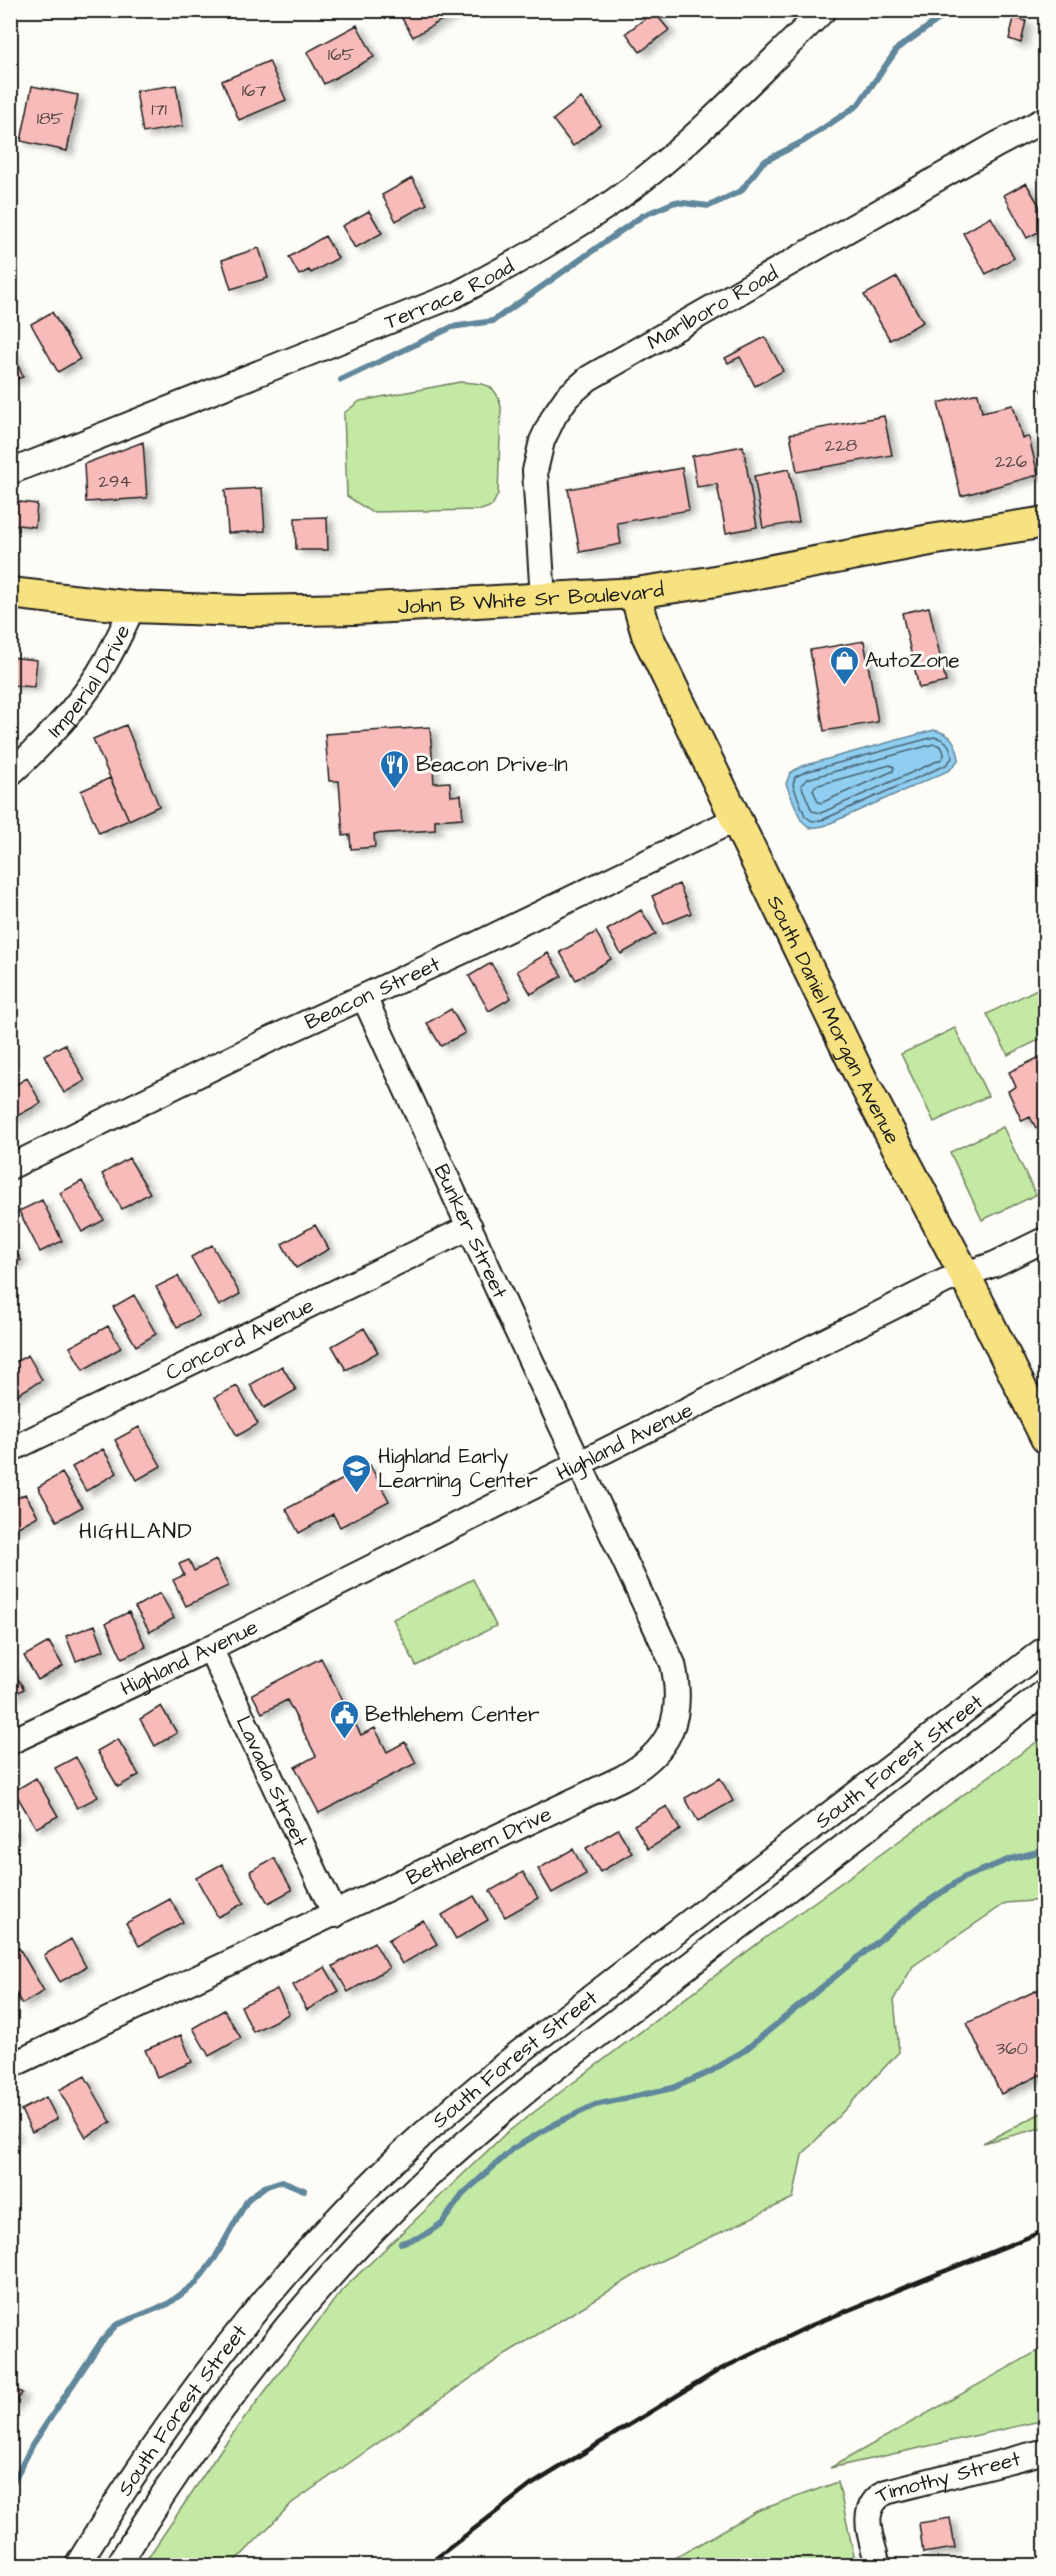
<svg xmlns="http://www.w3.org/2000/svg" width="1056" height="2576" viewBox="0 0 1056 2576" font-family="'Architects Daughter',sans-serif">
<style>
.green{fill:#c3e9a4;stroke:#708260;stroke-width:1.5}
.water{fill:#8fcef0;stroke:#61879b;stroke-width:1.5}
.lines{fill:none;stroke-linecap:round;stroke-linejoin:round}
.shore{stroke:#4a6371;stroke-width:1.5}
.stream{stroke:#61879b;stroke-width:6}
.building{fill:#f7bbb9;stroke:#1c1c1c;stroke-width:1.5;filter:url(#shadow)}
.minor-casing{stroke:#1c1c1c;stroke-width:28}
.major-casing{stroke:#1c1c1c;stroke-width:34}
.minor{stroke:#fdfcf7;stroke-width:24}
.major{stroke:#f7e281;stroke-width:30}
.rail{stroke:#1c1c1c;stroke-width:4.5}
.labels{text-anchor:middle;stroke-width:6;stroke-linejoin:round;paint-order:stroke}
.number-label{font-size:18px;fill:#534443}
.street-label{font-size:21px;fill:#1c1c1c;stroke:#fdfcf7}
.poi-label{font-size:21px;fill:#1c1c1c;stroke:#fdfcf7;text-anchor:start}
.neighbourhood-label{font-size:22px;letter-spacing:1.5px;fill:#1c1c1c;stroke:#fdfcf7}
</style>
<defs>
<filter id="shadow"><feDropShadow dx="6" dy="4" stdDeviation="3" flood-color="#0004"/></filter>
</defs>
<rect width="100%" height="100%" fill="#fdfcf7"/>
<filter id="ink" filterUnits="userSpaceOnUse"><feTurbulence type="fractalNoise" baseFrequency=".0167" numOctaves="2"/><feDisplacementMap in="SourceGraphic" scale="12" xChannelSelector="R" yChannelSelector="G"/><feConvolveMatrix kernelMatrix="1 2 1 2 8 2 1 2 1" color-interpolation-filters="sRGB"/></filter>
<g filter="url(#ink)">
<!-- green -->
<path class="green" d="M460 382C482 384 496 381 501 407L498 494 492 506 481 510 371 512 347 496 344 413 360 401Z
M1045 985V1037L1008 1055 987 1014Z
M955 1028 988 1096 934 1122 901 1054Z
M1003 1127 1036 1195 982 1220 950 1152Z
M473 1579 496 1626 416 1666 393 1619Z
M1045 1736V1900L1006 1903 913 1966 894 1999 899 2052 802 2155 793 2198 650 2266 507 2353 292 2503 232 2565H143L222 2448 342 2290 505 2134 785 1923Z
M1045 2111V2127L983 2143Z
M1045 2347V2420L830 2468Z
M838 2482 856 2565H663L757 2511Z"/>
<!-- water -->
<path class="water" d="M934 730C952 734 956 742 959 759L950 770 824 826 810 828 801 820 786 784 790 773 802 766Z"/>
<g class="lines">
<!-- shore -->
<path class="shore" d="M934 737C946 739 951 745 952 758L946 765 822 820 812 821 805 816 793 785 795 777 805 772Z
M934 744C941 745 944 749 944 755L942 759 821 813 812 811 801 785 807 779Z
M890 765 894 767 893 771 821 803 818 802 813 790 815 786Z"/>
<!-- stream -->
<path class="stream" d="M341 380 452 327 493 321 642 216 675 202 709 206 741 191 763 162 804 141 858 105 898 48 952 10
M401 2243 423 2236 442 2223 463 2194 514 2148 555 2124 595 2105 673 2088 710 2072 745 2050 920 1907 963 1878 1010 1859 1046 1850
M10 2488 33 2444 101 2342 116 2325 168 2304 196 2283 215 2258 248 2199 264 2187 282 2181 304 2190"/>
</g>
<!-- building -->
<path class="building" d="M397 10H459L413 37Z
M654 12 669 30 640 52 626 33Z
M1014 18 1026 21 1021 43 1009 39Z
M357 25 374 57 324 84 307 52Z
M269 61 286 100 239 120 222 81Z
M176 85 183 126 143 133 136 91Z
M32 86 78 95 67 151 21 141Z
M581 98 601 124 573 146 553 120Z
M412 178 427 204 396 221 382 195Z
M1026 183 1046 217V228L1027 238 1004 195Z
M369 211 382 233 355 248 342 226Z
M991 217 1014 258 986 274 963 233Z
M325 236 338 258 311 273 309 270 299 275 289 257Z
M259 248 268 278 231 289 222 260Z
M897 277 923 322 890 340 864 295Z
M52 312 80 359 58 372 31 324Z
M765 337 783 371 755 386 740 357 728 363 725 358Z
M10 346 23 377 10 381Z
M1046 388V403L1041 390Z
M978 393 982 412 1013 405 1022 438 1029 437 1038 475 961 496 938 403Z
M884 416 892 455 797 472 790 434Z
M143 442 147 498 86 502 84 464Z
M743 446 757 527 726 533 717 484 697 487 692 456Z
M682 468 689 510 617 523 621 544 580 552 568 489Z
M789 469 799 522 763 528 754 476Z
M262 488 265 531 228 533 225 490Z
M10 501 37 504 35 527 10 524Z
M327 517 328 550H296L295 518Z
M929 607 946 682 919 688 902 613Z
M864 641 878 722 824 731 810 650Z
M10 657 37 660 34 687 10 685Z
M126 725 159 806 129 820 93 739Z
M430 727 434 783 450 782 451 796 461 795 463 818 435 820V830L374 834 375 847 351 849 350 835 343 836 339 781H329L325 734Z
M110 778 129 820 99 833 81 791Z
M679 884 691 913 664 924 652 896Z
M641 910 656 934 621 954 607 930Z
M596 932 611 959 576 980 560 952Z
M548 953 562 976 531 994 517 971Z
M491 963 511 998 489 1011 469 976Z
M451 1009 465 1033 441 1046 427 1023Z
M65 1044 85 1081 64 1093 44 1055Z
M1046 1054V1123L1036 1128 1030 1117 1022 1121 1008 1091 1016 1087 1009 1072Z
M27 1078 41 1103 10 1120V1088Z
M129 1158 150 1193 122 1209 102 1174Z
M82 1181 104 1220 82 1232 60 1193Z
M42 1200 62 1241 40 1252 19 1211Z
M315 1225 329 1249 296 1268 282 1244Z
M10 1241 21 1260 10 1266Z
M212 1245 240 1294 219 1306 191 1257Z
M178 1276 199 1316 177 1327 156 1287Z
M134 1295 156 1334 136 1346 113 1307Z
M108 1326 121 1348 83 1370 70 1347Z
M364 1328 378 1352 346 1370 332 1346Z
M28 1355 42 1380 10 1399V1365Z
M282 1366 296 1390 264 1408 250 1385Z
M237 1386 258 1424 237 1436 215 1397Z
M139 1427 161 1466 137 1480 115 1440Z
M103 1449 117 1473 86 1491 72 1467Z
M370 1465 389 1501 340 1527 333 1514 299 1533 286 1509Z
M62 1473 82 1507 57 1521 38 1487Z
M25 1494 38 1516 13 1530 10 1526V1502Z
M189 1560 194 1571 216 1560 228 1586 186 1606 173 1580 184 1575 179 1564Z
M160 1593 174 1618 150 1632 135 1607Z
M129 1612 146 1647 122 1658 106 1623Z
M95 1625 104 1650 76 1661 66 1636Z
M49 1642 63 1666 38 1680 24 1656Z
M321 1658 361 1735 375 1728 387 1752 405 1742 416 1763 319 1813 295 1767 316 1756 287 1700 262 1713 252 1694Z
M10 1665 24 1689 10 1697Z
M161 1706 177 1733 155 1746 140 1719Z
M118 1739 139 1775 118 1787 97 1751Z
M76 1757 98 1797 77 1808 55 1768Z
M36 1778 58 1816 36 1828 14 1791Z
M720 1778 733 1801 698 1821 685 1798Z
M667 1806 680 1830 648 1849 634 1825Z
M10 1824 16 1834 10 1837Z
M618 1829 632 1853 600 1872 586 1848Z
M573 1849 586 1874 552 1893 538 1869Z
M274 1858 292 1890 268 1903 250 1871Z
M222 1864 244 1903 218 1917 196 1878Z
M523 1872 538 1898 505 1917 490 1891Z
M474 1896 488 1920 456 1939 442 1915Z
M170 1899 183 1922 139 1946 126 1923Z
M423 1920 437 1944 402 1964 388 1940Z
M71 1939 86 1967 60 1982 44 1955Z
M374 1942 389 1968 348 1992 333 1966Z
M19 1948 44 1991 22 2004 10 1984V1952Z
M325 1967 339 1991 307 2010 293 1985Z
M1046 1986V2072L1001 2094 967 2023Z
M277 1989 289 2014 253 2032 241 2006Z
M224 2010 241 2038 209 2056 193 2028Z
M181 2035 192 2062 157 2077 145 2050Z
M85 2076 111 2122 86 2137 59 2090Z
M46 2097 57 2119 32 2132 21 2110Z
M10 2126 16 2136 10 2139Z
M10 2386 22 2393 10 2411Z
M950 2518 955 2548 923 2553 919 2523Z"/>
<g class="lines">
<defs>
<g id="minor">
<path id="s1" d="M10 472 455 295C525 258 594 220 655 170 715 120 768 64 824 10"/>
<path id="s2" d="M543 599 535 471 542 441 554 416 567 397 589 378 996 145 1046 119"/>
<path id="s3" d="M10 774C46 741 83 703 106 661 116 644 124 625 133 607"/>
<path id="s4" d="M10 1167 269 1040 461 952 736 819"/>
<path id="s5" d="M10 1450 470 1227"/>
<path id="s6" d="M210 1648 335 1915"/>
<path id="s7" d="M10 1742 210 1648 945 1281 995 1264 1046 1239"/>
<path id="s8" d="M10 2066 622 1778C670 1752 685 1718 673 1664L510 1316 364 997"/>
<path id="s9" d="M77 2566C167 2416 267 2284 393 2162 433 2123 477 2088 520 2052L1046 1648"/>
<path d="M118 2566C202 2427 300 2298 418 2186 457 2148 499 2114 541 2079L1046 1691"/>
<path id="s10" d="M878 2566C872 2538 856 2508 886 2492L1046 2451"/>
</g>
<g id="major">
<path id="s11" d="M10 593 133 607 243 611 355 609 635 593 710 582 930 540 1046 522"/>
<path id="s12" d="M635 593 647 635 736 819 862 1080 965 1275 1046 1438"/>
</g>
</defs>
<!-- minor casing -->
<use href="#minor" class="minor-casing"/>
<!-- major casing -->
<use href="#major" class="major-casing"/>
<!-- minor -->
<use href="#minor" class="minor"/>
<!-- major -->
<use href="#major" class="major"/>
<!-- rail -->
<path class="rail" d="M426 2566 531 2485 719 2370 812 2325 1046 2230"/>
</g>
</g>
<!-- icons -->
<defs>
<symbol id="shop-pin" viewBox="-11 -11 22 30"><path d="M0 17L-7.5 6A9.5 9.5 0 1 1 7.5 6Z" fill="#1f6fb2" stroke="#fdfcf7"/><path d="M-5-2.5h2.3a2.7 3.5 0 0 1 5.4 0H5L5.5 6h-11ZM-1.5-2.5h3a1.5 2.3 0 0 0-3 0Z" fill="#fff"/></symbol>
<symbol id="restaurant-pin" viewBox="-11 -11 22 30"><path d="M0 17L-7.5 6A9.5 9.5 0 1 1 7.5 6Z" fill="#1f6fb2" stroke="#fdfcf7"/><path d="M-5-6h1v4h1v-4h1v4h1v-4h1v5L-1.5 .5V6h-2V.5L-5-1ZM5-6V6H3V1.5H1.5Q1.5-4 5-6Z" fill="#fff"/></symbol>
<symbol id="school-pin" viewBox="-11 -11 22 30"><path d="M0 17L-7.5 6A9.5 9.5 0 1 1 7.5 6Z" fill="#1f6fb2" stroke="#fdfcf7"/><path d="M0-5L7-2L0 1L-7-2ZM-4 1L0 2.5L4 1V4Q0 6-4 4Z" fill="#fff"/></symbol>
<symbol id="civic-pin" viewBox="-11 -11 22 30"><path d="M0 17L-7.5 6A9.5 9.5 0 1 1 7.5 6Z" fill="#1f6fb2" stroke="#fdfcf7"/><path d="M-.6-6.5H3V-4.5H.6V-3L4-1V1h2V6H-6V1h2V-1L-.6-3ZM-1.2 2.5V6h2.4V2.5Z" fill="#fff"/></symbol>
</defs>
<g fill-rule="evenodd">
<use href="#shop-pin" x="828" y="644" width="33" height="45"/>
<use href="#restaurant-pin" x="378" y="748" width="33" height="45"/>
<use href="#school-pin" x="340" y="1452" width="33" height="45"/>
<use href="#civic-pin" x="328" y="1698" width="33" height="45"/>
</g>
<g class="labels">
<!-- number labels -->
<g class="number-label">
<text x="341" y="60">165</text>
<text x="254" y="96">167</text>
<text x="159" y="115">171</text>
<text x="50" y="124">185</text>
<text x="841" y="451">228</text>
<text x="1011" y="467">226</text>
<text x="115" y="487">294</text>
<text x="1012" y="2054">360</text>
</g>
<!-- street labels -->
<g class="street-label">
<text dy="7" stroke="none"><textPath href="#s1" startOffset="474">Terrace Road</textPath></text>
<text dy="7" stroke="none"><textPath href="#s2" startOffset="381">Marlboro Road</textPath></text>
<text dy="7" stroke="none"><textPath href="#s11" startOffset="522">John B White Sr Boulevard</textPath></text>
<text dy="7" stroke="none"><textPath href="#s3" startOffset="123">Imperial Drive</textPath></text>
<text dy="7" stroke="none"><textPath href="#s4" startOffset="402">Beacon Street</textPath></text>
<text dy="7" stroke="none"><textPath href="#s12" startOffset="471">South Daniel Morgan Avenue</textPath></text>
<text transform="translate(471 1231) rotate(65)" y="7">Bunker Street</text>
<text dy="7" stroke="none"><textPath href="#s5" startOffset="255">Concord Avenue</textPath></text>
<text dy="7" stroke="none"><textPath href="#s7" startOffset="684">Highland Avenue</textPath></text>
<text dy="7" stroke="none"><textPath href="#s7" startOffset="198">Highland Avenue</textPath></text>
<text dy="7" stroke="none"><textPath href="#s9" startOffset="1160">South Forest Street</textPath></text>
<text dy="7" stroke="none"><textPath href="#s6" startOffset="147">Lavada Street</textPath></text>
<text dy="7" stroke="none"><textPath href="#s8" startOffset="518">Bethlehem Drive</textPath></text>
<text dy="7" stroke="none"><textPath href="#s9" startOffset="674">South Forest Street</textPath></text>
<text dy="7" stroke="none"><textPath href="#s9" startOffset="188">South Forest Street</textPath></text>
<text dy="7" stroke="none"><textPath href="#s10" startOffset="146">Timothy Street</textPath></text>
</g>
<!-- poi labels -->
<g class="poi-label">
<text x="865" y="667">AutoZone</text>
<text x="416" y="771">Beacon Drive-In</text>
<text x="378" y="1463">Highland Early<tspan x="378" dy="24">Learning Center</tspan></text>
<text x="365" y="1721">Bethlehem Center</text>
</g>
<!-- neighbourhood labels -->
<g class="neighbourhood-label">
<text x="136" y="1538">HIGHLAND</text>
</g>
</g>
<!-- margin -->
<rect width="1056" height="2576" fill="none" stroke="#fdfcf7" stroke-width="36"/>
<rect x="18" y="18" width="1020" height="2540" fill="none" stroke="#1c1c1c" stroke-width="2" filter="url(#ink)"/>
</svg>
